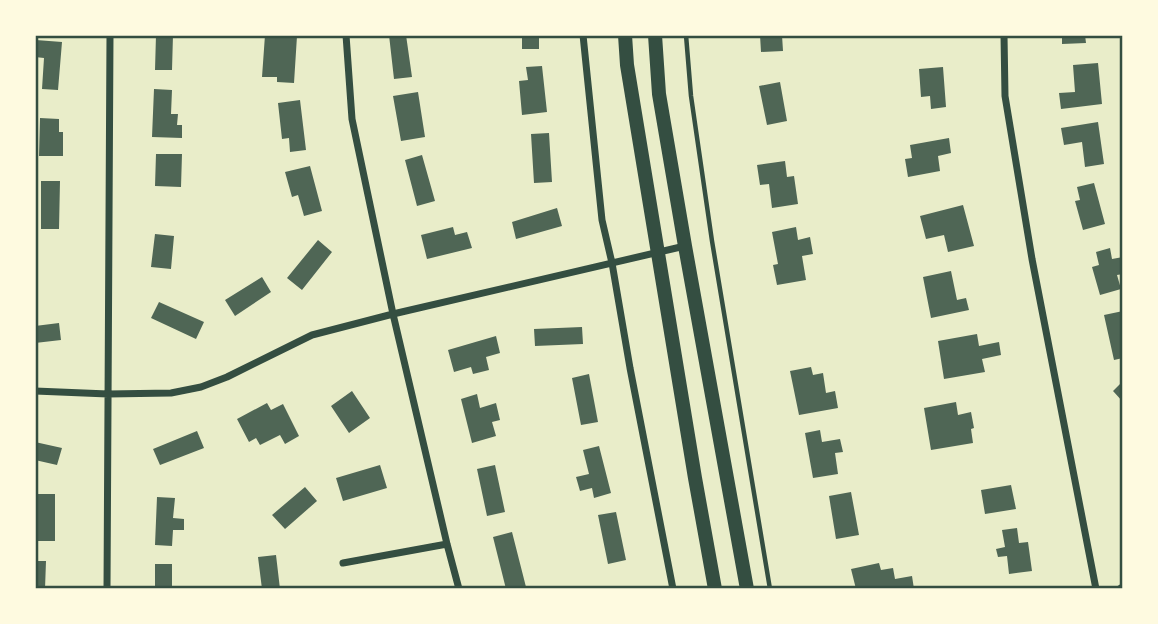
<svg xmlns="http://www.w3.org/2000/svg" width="1158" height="624" viewBox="0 0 1158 624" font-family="'Roboto Condensed',sans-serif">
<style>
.building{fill:#4f6655}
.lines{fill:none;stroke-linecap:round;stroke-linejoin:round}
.service{stroke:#344e41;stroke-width:4.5}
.minor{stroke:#344e41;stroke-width:7}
.primary{stroke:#344e41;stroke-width:14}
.neatline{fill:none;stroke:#344e41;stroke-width:2.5}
</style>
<rect width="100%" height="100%" fill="#e9edc9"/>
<!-- building -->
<path class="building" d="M156 35H173L172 70H155Z
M265 35 297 36 294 83 277 82V77H262Z
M389 35H406L412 77 394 79Z
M522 35H539V49H522Z
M760 35H782L783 51 761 52Z
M1062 35H1085L1086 43 1062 44Z
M36 40 62 42 58 90 42 89 44 58 35 57Z
M1098 63 1102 104 1061 109 1059 93 1075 92 1073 65Z
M542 66 547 112 522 115 519 81 528 80 526 67Z
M943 67 946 107 931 109 930 96 921 97 919 69Z
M780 82 787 121 767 125 759 86Z
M154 89 172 90 171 114H178L177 125H182V138L152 137Z
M418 92 425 137 401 141 393 96Z
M300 100 306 150 290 152 289 138 282 139 278 103Z
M40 118 59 119V132H63V156H39Z
M1098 122 1104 164 1085 167 1082 142 1064 145 1061 128Z
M549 133 552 182 534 183 531 134Z
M949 138 951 153 938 156 940 171 908 177 905 159 912 158 910 145Z
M156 154H182L181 187 155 186Z
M422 155 435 201 417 206 405 160Z
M785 161 787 177 794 176 798 204 772 208 769 184 760 185 757 165Z
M310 166 322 211 304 216 298 195 292 197 285 172Z
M41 181H60L59 229H41Z
M1094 183 1105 224 1083 230 1075 201 1080 200 1077 187Z
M963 205 974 246 948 252 944 235 926 239 920 216Z
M557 208 562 226 516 239 512 222Z
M453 227 455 235 467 232 472 248 427 259 421 235Z
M796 227 798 240 810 237 813 254 802 256 806 280 777 285 773 265 778 264 772 232Z
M155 234 174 236 171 269 151 267Z
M318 240 332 252 302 290 287 278Z
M1110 248 1112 259 1123 257V274L1117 275 1121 289 1100 295 1092 267 1099 265 1096 252Z
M951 271 957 300 966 298 969 310 931 318 923 277Z
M262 277 271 292 235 316 225 300Z
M159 302 204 322 196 339 151 318Z
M1123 311V358L1114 360 1104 315Z
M59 323 61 340 35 343V326Z
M582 327 583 344 535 346 534 329Z
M977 334 979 346 999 342 1001 355 982 359 985 372 944 379 938 341Z
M496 336 500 353 486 357 489 370 473 374 471 367 454 372 448 350Z
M811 367 813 375 823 373 826 393 835 391 838 408 799 415 790 371Z
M589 374 598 422 581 425 572 378Z
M1123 381V402L1113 391Z
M352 391 370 418 349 433 331 406Z
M477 394 480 408 496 403 500 420 492 422 496 436 472 443 461 399Z
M956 402 958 415 971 412 974 428 971 429 973 443 931 450 924 408Z
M267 403 271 410 283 404 299 436 285 444 280 435 260 445 256 438 249 442 237 419Z
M820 430 822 442 840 439 843 452 835 453 838 474 813 478 805 433Z
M197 431 204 448 160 465 153 449Z
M35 442 62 448 57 465 35 460Z
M599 446 611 493 594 498 592 488 580 491 576 477 589 474 583 450Z
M380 465 387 488 343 501 336 478Z
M495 465 505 512 487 516 477 469Z
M1011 485 1016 509 985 514 981 490Z
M305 487 317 501 285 529 272 515Z
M851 492 859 535 836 539 829 496Z
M37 494H55V541H37Z
M157 497 175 498 173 518 184 519V530H173L172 546 155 545Z
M616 512 626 560 608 564 598 515Z
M1017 528 1019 543 1028 542 1032 571 1009 574 1007 556 998 557 996 549 1005 547 1002 530Z
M512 532 526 587 518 589H506L493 537Z
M276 555 280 589H262L258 557Z
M35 561H46L45 589H35Z
M879 563 881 570 893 568 895 579 912 576 914 589H856L851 569Z
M155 564H172V589H155Z"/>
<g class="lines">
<!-- service -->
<path class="service" d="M686 35 691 96 712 241 770 589
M1117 589 1123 585"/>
<!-- minor -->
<path class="minor" d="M346 35 352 119 393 314 447 544 459 589
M583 35 602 220 612 263 630 368 673 589
M1004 35 1005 96 1032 259 1096 589
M35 391 108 394 171 393 201 387 227 377 312 335 393 314 685 246
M343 563 447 544
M107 589 110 35"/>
<!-- primary -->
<path class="primary" d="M625 35 627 65 695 478 715 589
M655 35 659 94 685 246 747 589"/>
</g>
<!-- border -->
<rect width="1158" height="624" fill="none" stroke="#fefae0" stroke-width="74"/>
<rect x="37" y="37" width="1084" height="550" class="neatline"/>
</svg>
